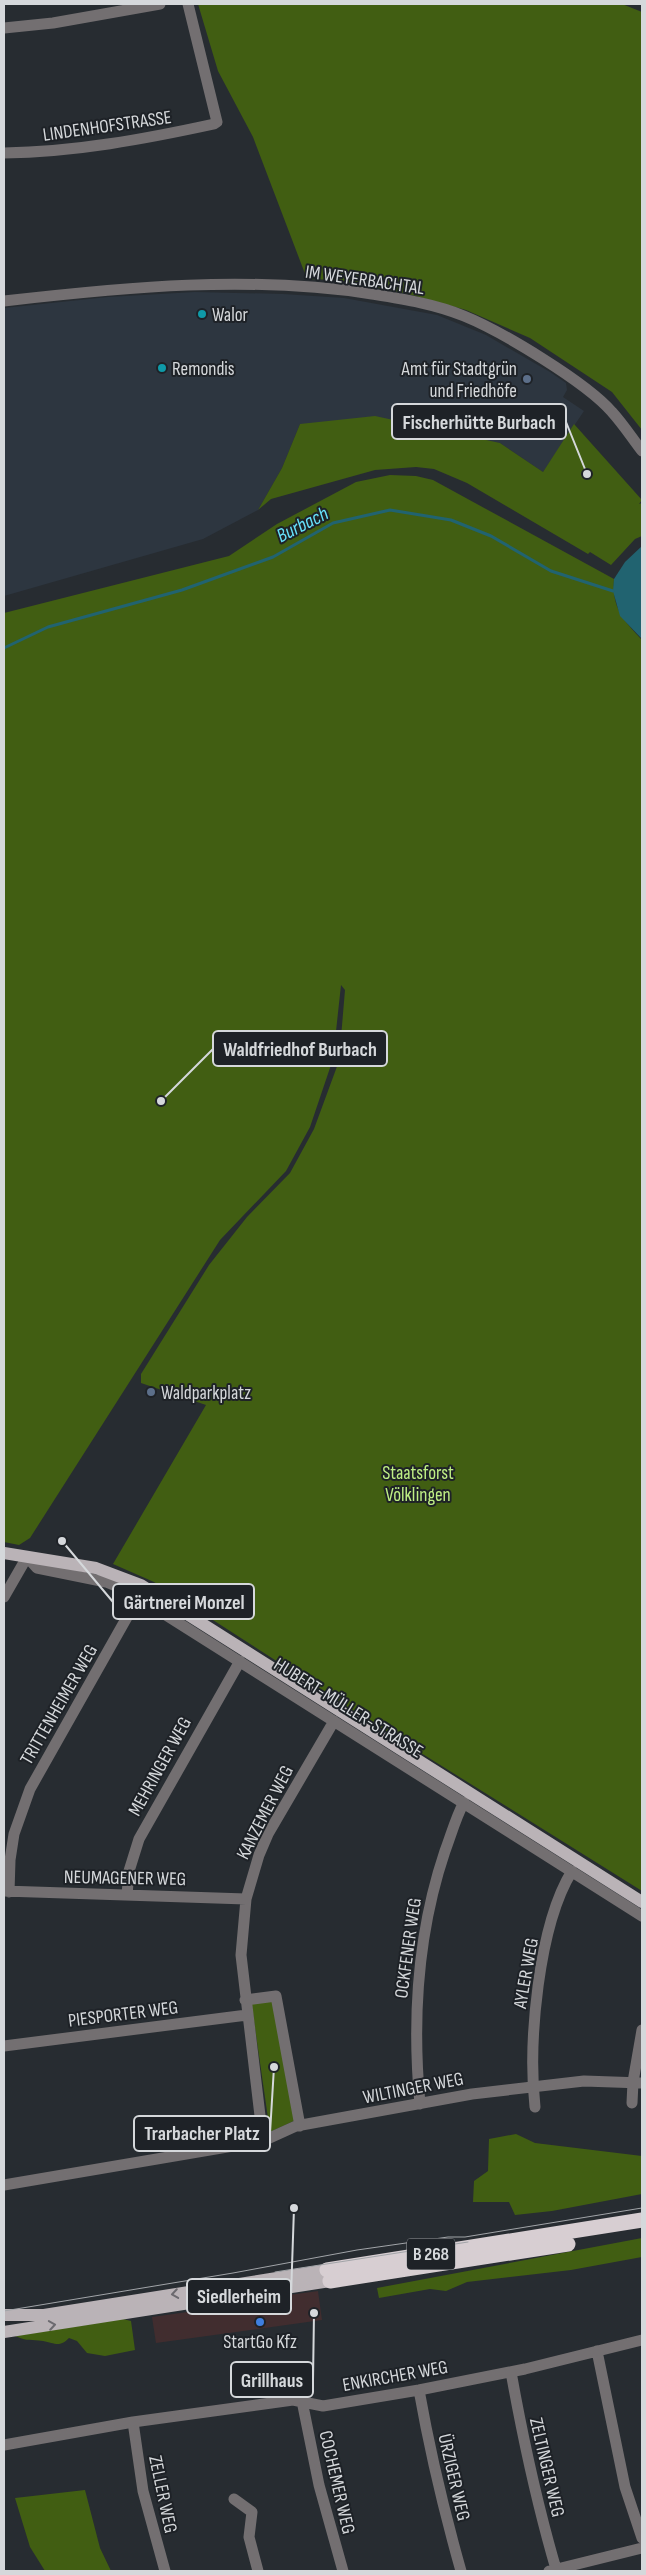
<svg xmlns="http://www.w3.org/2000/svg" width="646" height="2575" viewBox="0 0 646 2575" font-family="'Sofia Sans Condensed',sans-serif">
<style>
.commercial{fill:#412d2f}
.built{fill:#2d3640}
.green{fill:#415e12}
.water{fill:#216370}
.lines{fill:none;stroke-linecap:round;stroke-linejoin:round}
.stream{stroke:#216370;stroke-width:3}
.minor{stroke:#736f71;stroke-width:11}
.major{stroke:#bab3b7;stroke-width:12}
.highway{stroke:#d7ced2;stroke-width:15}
.tram{stroke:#a1a4a8;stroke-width:1}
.oneway{stroke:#6c6a6f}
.culture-dot{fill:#0f9aa8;stroke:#1e2227;stroke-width:2}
.service-dot{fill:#5c6f8a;stroke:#1e2227;stroke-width:2}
.shop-dot{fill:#3f7fe0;stroke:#1e2227;stroke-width:2}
.labels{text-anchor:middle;stroke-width:4;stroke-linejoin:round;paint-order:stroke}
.shield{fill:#1e2227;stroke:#9ea1a5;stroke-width:1}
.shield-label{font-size:18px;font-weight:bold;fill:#d5d8db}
.street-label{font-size:19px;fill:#d5d8db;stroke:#1e2227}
.poi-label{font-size:19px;fill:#d5d8db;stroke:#1e2227;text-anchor:start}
.park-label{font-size:19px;fill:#bfef85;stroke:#1e2227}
.water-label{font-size:20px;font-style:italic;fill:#67e2fb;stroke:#1e2227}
.leader{fill:none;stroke:#d5d8db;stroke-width:2}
.callout-dot{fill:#d5d8db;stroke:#1e2227;stroke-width:2}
.callout{fill:#1e2227;stroke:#d5d8db;stroke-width:2}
.callout-label{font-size:20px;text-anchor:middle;font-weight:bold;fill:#d5d8db}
</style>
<rect width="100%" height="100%" fill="#272c31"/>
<!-- commercial -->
<path class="commercial" d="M318 2291 322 2320 156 2343 152 2317 209 2309V2306Z"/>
<!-- built -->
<path class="built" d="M195 292 283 294 344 298 437 315 486 335 550 372 566 383 567 390 563 397 584 411 543 472 500 443 300 424 282 468 258 510 203 539 4 596V308L108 297Z"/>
<!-- green -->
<path class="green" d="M198 4H622L642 12V430L612 392 530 338 466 310 405 293 337 280 307 279 253 137 218 71Z
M375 416 500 443 543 472 574 424 642 500 639 504 642 503V536L635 539 611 565 590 552 588 554 467 483 434 469 416 467 375 470 271 499 258 510 282 468 300 424Z
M390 475 416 476 433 480 614 579C612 609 623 619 642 640V1891L365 1718 154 1582 113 1564 206 1405 141 1383V1374L209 1265 247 1217 290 1173 314 1129 339 1061 345 990 341 985 333 1059 310 1127 286 1171 220 1240 30 1538 19 1545 4 1542V613L229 556 277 524 356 482Z
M276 1996 298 2119 270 2132 251 2000Z
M516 2134 535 2143 642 2156V2194L552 2211 515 2215 509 2202H473L474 2181 488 2171 489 2139Z
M642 2238V2257L571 2270 467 2282 446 2291 430 2289 379 2298 377 2288Z
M123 2319 131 2321 135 2350 105 2356 87 2353 77 2341 69 2338C59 2348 55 2343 43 2341 31 2339 28 2342 15 2336Z
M85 2490 100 2548 111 2571H45L30 2547 15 2498Z"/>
<!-- water -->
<path class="water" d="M642 546V639L620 616 613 591 614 579 625 562Z"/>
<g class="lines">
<!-- stream -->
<path class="stream" d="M4 648 48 627 182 590 273 557 333 523 390 510 451 520 491 536 551 571 613 591"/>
<!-- minor -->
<path class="minor" d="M4 28 53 23 160 4
M4 153C75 152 145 139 214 124L217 122 188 4
M4 301C126 287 250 275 372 294 403 299 435 304 464 316 501 331 586 382 612 412 623 424 632 438 642 451
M4 1597 27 1557 37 1568 106 1582 128 1591 642 1916
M4 1891 246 1899
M9 1892 10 1860 14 1834 30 1789 139 1596
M127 1895 129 1871 139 1839 240 1661
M245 2000 276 1996 300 2126
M4 2046 247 2015
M632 2103 633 2082 642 2030
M420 2104C412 2018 417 1934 445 1851 451 1835 456 1817 464 1802
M535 2107C528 2043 538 1926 572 1871
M263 2141 241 1955 246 1899 259 1855 268 1834 334 1721
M4 2185 263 2141 296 2126 472 2094 584 2081 642 2083
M597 2351 625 2487 642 2538
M511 2372C523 2439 537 2504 556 2569
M419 2390C430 2452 444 2511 461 2571
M302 2401 319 2485 343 2571
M133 2422 143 2491 165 2571
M4 2445 133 2422 293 2400 323 2406 419 2390 525 2369 642 2340
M234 2499 252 2512 249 2537 258 2571
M549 2571 642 2548"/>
<!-- major -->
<path class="major" d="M4 1553 96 1568 141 1585 642 1902
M4 2315H44L327 2270
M4 2332 330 2281"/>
<!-- highway -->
<path class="highway" d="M327 2270 642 2220
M330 2281 568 2244"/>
<!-- tram -->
<path class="tram" d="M275 2272 468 2242
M4 2311 233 2273 357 2250 448 2237H465L642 2208"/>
</g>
<!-- one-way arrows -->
<defs><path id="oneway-chevron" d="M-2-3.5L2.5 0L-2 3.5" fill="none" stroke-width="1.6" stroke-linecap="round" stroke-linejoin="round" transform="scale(1.25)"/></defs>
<g class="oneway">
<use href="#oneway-chevron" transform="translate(175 2294) rotate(171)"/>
<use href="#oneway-chevron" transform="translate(52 2325) rotate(-9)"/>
</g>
<!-- markers -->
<g class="culture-dot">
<circle cx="202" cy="314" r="5"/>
<circle cx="162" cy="368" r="5"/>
</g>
<g class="service-dot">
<circle cx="527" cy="379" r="5"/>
<circle cx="151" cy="1392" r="5"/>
</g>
<circle class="shop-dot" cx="260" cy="2322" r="5"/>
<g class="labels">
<!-- shield labels -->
<rect class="shield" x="407" y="2238.5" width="48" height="31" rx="4"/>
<g class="shield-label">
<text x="431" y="2260">B 268</text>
</g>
<!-- street labels -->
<g class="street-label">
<text transform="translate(107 125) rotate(-8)" y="7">LINDENHOFSTRASSE</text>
<text transform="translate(365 279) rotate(8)" y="7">IM WEYERBACHTAL</text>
<text transform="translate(58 1704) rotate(-60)" y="7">TRITTENHEIMER WEG</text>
<text transform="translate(349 1707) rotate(32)" y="7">HUBERT-MÜLLER-STRASSE</text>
<text transform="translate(159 1766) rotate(-61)" y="7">MEHRINGER WEG</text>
<text transform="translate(264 1812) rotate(-63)" y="7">KANZEMER WEG</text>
<text transform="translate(125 1877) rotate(1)" y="7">NEUMAGENER WEG</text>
<text transform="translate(407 1948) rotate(-82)" y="7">OCKFENER WEG</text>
<text transform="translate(525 1973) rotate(-80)" y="7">AYLER WEG</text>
<text transform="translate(123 2013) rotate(-7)" y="7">PIESPORTER WEG</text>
<text transform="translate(413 2087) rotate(-11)" y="7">WILTINGER WEG</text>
<text transform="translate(395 2375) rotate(-10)" y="7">ENKIRCHER WEG</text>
<text transform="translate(548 2467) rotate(77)" y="7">ZELTINGER WEG</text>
<text transform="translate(455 2477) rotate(77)" y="7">ÜRZIGER WEG</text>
<text transform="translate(338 2482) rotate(77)" y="7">COCHEMER WEG</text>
<text transform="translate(164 2494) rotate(78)" y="7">ZELLER WEG</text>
</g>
<!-- poi labels -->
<g class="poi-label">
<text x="212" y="321">Walor</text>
<text x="172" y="375">Remondis</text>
<text x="517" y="375" text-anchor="end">Amt für Stadtgrün<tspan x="517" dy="22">und Friedhöfe</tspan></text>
<text x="161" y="1399">Waldparkplatz</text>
<text x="260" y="2348" text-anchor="middle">StartGo Kfz</text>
</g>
<!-- park labels -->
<g class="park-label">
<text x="418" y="1479">Staatsforst<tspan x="418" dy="22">Völklingen</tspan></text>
</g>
<!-- water labels -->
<g class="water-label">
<text transform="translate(302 524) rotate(-27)" y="7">Burbach</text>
</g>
</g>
<!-- callouts -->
<path class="leader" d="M587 474L566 422M161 1101L213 1049M62 1541L113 1602M274 2067L270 2133M294 2208L291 2296M314 2313L313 2380"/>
<g class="callout-dot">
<circle cx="587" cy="474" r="5"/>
<circle cx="161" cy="1101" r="5"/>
<circle cx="62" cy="1541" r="5"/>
<circle cx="274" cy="2067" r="5"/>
<circle cx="294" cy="2208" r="5"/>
<circle cx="314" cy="2313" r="5"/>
</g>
<g class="callout">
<rect x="392" y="404" width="174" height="35" rx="5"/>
<rect x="213" y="1031" width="174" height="35" rx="5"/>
<rect x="113" y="1584" width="141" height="35" rx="5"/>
<rect x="134" y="2116" width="136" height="35" rx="5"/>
<rect x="187" y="2279" width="104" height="35" rx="5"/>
<rect x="231" y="2362" width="82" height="35" rx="5"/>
</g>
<g class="callout-label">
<text x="479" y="429">Fischerhütte Burbach</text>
<text x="300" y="1056">Waldfriedhof Burbach</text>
<text x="184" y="1609">Gärtnerei Monzel</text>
<text x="202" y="2140">Trarbacher Platz</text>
<text x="239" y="2303">Siedlerheim</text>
<text x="272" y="2387">Grillhaus</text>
</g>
<!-- border -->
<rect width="646" height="2575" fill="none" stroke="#d5d8db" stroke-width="10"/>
</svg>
